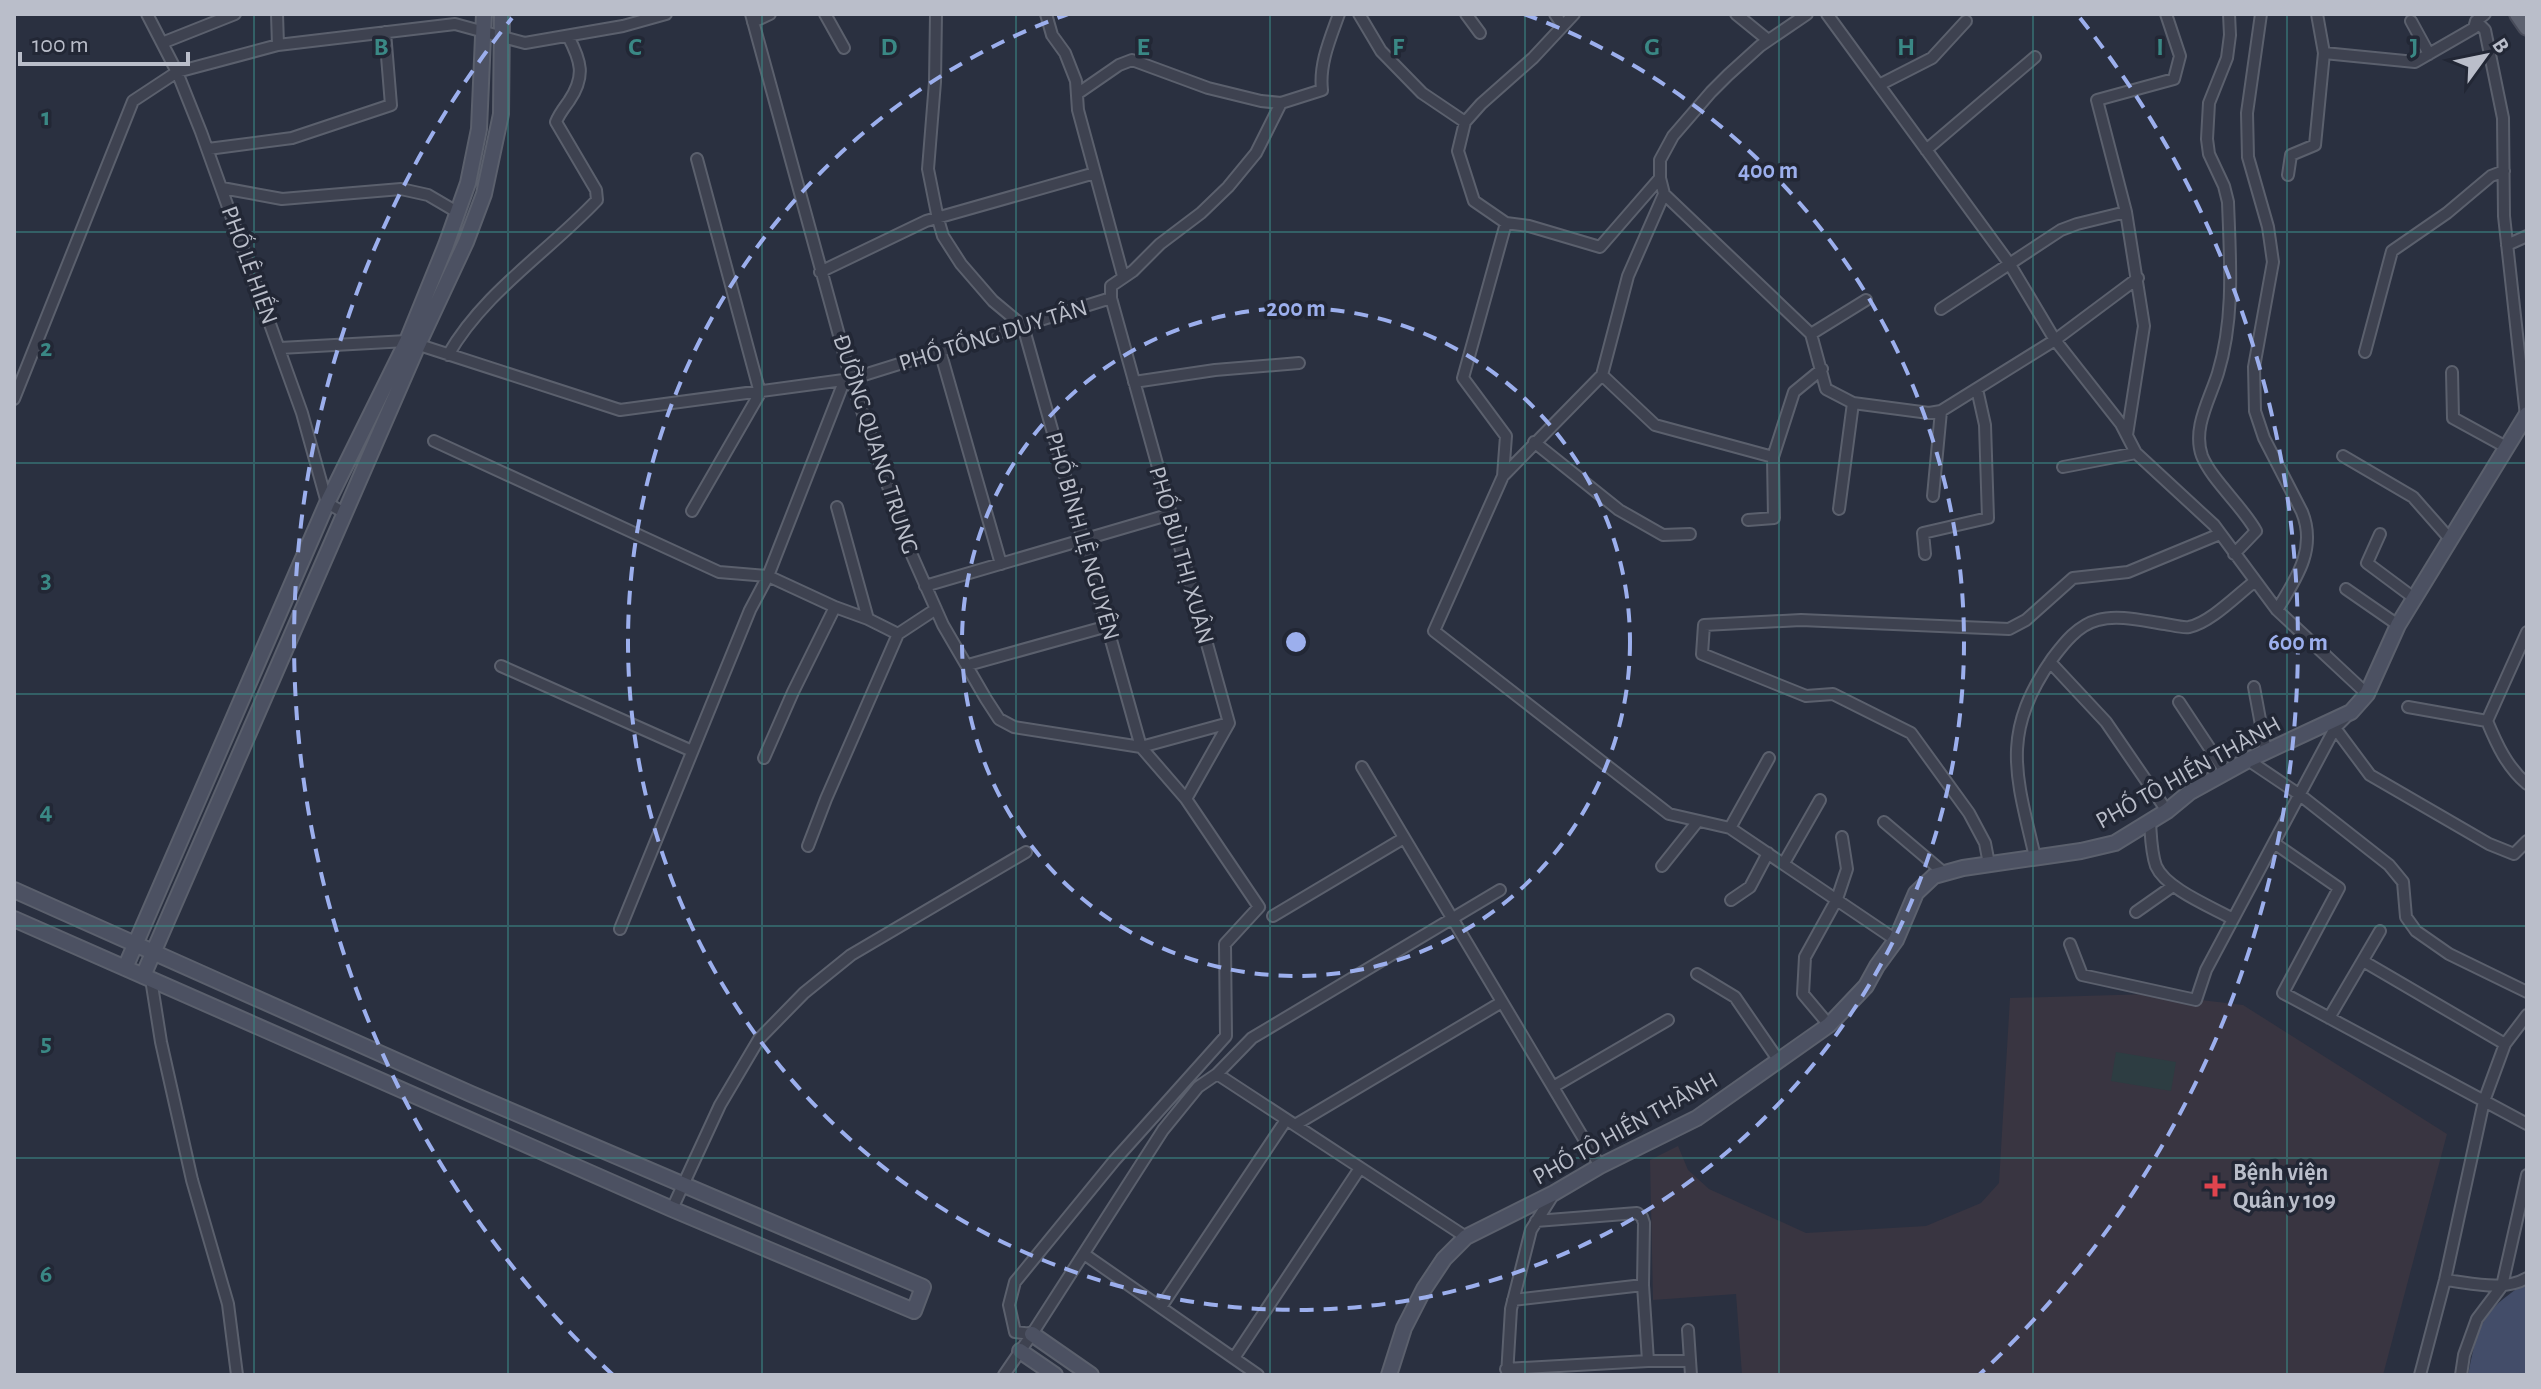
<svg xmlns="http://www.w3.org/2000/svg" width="2541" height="1389" viewBox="0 0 2541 1389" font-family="'Alegreya Sans',sans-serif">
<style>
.medical{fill:#393541}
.green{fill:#2d3d42}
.water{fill:#434d69}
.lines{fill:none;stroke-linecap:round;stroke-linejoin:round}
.street-casing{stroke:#5b606d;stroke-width:14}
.secondary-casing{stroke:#5b606d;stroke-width:18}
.primary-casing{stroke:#474b59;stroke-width:20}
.street{stroke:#3e4250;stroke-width:10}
.secondary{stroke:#4c5162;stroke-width:14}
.primary{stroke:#5c616f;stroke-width:16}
.grid{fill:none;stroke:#3a8885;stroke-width:2;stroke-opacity:0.55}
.ring{fill:none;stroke:#9cafed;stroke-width:4;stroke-dasharray:14 10}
.health-dot{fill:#e0444e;stroke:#222735;stroke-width:3}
.labels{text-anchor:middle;stroke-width:7;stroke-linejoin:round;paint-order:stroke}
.street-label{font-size:24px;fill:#babeca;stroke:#222735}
.poi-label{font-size:24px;font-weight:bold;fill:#babeca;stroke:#222735;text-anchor:start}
.grid-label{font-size:26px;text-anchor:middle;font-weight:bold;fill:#3a8885;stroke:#222735;stroke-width:7;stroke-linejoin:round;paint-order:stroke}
.centre{fill:#9cafed;stroke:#222735;stroke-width:4}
.ring-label{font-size:24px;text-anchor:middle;font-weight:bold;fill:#9cafed;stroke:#222735;stroke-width:7;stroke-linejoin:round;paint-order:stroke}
</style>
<rect width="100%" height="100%" fill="#2a3040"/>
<!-- medical -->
<path class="medical" d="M2151 994 2243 1005 2447 1134 2383 1375H1742L1736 1294 1653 1300 1650 1160 1678 1146 1688 1170 1709 1189 1806 1233 1926 1226 1981 1203 1999 1183 2010 998Z"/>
<!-- green -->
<path class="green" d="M2116 1052 2176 1062 2171 1091 2111 1081Z"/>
<!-- water -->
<path class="water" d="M2527 1282V1375H2468C2478 1324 2482 1311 2527 1282Z"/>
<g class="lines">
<defs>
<path id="street" d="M147 14 177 72 201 132 302 413 327 503 345 513
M277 14 278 45
M751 14 851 379 911 553 943 625 986 699 999 719 1014 727 1141 747 1229 723 1111 298V286L1133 271 1160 244 1201 213 1228 187 1256 153 1281 103
M825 14 844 48
M936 14 935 82 928 169 938 219 943 236 961 264 993 301 1023 326 1141 747 1186 799 1259 907 1225 944 1226 1036 1114 1161 1015 1282 1009 1305 1015 1332 1032 1334
M1046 14 1052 35 1065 53 1076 81 1078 110 1123 276
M1359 14 1381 51 1422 93 1465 122
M1466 14 1480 33
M1555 14 1563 26
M1574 14 1533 58 1481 104 1465 122 1458 151 1474 201 1506 223 1529 226 1600 247 1660 178
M1736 14 1768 40
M1827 14 2009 263 2055 340 2121 424 2136 453 2214 525 2277 610 2367 694
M2229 14 2230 35 2227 58 2209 103 2207 139 2209 154 2224 186 2228 202C2230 259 2235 317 2218 373 2210 399 2192 428 2202 456 2211 479 2243 507 2256 531L2234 554
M2261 14 2247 113 2248 157 2268 227 2273 262 2254 367 2255 411 2264 438 2302 512C2317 549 2296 579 2277 610
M2317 14 2324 53
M2411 21 2429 54
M2476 21 2485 30 2503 118 2504 216 2526 416
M753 22 770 14
M162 43 235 14
M1879 85 1932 58 1966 21
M1077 94 1119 65 1132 60 1208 88 1261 101 1281 103 1322 90C1319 64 1330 39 1339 14
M208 149 292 138 391 105 385 32
M1926 150 2035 57
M2288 175 2291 155 2315 145 2324 53 2415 62 2474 28 2476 21 2485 14
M222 188 282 199 401 189 428 195 457 212
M1664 194 1811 334 1826 389 1853 403 1929 413 1941 411 2055 340 2138 278
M1506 223 1463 378 1506 436 1503 476 1434 631 1669 814 1730 828 1896 940
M2507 245 2527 236
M820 272 926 221 1095 173
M1941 309 2061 230 2077 224 2126 212
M1811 334 1866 300
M280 348 407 341 620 410 851 379 1111 298
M940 351 1001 564
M2365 352 2392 251 2447 213 2491 176 2504 171
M448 355C484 292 547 253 597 200L596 190 556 122C559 114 564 108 569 101 586 76 581 61 568 36
M2452 372 2453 418 2506 447
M1602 375 1655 425 1773 457
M1134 382 1215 370 1299 363
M14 399 133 101 177 72 278 45 455 24 525 43 623 26 666 14
M2127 435 2144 326 2126 212 2097 100 2174 79 2180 56 2166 14
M434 441 719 572 768 576 835 607
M1534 442 1619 510 1663 535 1690 534
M2343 456 2413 497 2450 539
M2063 467 2136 453
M1503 476 1602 375 1628 276 1664 194 1660 178V160L1673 136 1711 92 1728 75 1760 46 1807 14
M1933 496 1941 411
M1839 509 1853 403
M692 511 760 393 697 159
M1748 520 1774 518 1773 457 1794 392 1822 369
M2380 534 2367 563 2414 598
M1925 554 1923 533 1988 518 1985 425 1977 389
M925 586 1171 514
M2346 589 2398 625
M868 619 898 634
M2050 662 2106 722 2167 811
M968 665 1108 626
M501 666 692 751
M2254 687 2266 752
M2179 702 2226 773
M2408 707 2487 721 2527 632
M2487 721C2497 745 2507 767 2527 784
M2335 728 2370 775 2489 844 2514 854 2527 841
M764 758 793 692 835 607 868 619 837 507
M2248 760 2300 795 2389 865 2403 882 2406 917 2416 931 2449 954 2527 992
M1362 767 1600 1166
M1186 799 1229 723
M1884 822 1943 872
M2150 822C2151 836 2151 852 2156 866 2166 889 2212 907 2233 919
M1730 828 1769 758
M2274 843 2339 888 2283 993 2527 1124
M808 846 826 799 898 634 936 609
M2035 857C2016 775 2000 734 2052 659 2064 643 2078 625 2098 620 2118 614 2144 621 2165 624 2172 625 2182 628 2189 627 2210 623 2237 595 2254 582
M1784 863 1820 800
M1989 864 1985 843 1969 813 1911 733 1833 694 1806 696 1702 654 1704 625 1801 620 2009 629 2026 620 2073 578 2128 572 2220 534
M1662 866 1698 821
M1731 900 1750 887 1768 853
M2136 912 2173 886
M1273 916 1404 838
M620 929 750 610 768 576 845 379
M2070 944 2082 975 2196 1000 2206 970 2335 728 2345 718
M2363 961 2505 1044
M1697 974 1735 997 1779 1061
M151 979 161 1042 192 1180 228 1304 237 1375
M2329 1018 2380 931
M1829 1025 1803 994 1805 957 1837 899 1847 869 1842 837
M1217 1074 1466 1237
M1553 1087 1668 1020
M1295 1125 1502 1002
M672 1209 720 1105 759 1039 804 993 851 955 1026 852
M1536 1221 1637 1213 1642 1217 1644 1223 1643 1285 1648 1361
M1084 1254 1258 1375
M2445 1280C2472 1283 2503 1292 2527 1278
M1513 1300 1643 1285
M1161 1307 1286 1120
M1688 1330 1691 1375
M1234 1358 1360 1168
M1506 1369 1648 1361H1690
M1004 1375 1032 1334 1163 1130 1198 1087 1217 1074 1252 1038 1500 890
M1507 1375 1511 1309 1531 1230 1553 1195
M2420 1375 2445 1280 2484 1101 2505 1044 2527 1015
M2461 1375 2464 1355 2477 1319 2502 1286 2527 1175"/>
<path id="secondary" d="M14 890 471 1094 923 1287 914 1311 672 1209 14 919
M125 968 327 503 407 341 446 245 468 183 479 129 484 14
M143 976 418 345 466 242 484 194 501 114 502 14
M1032 1334 1091 1375
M1020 1351 1055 1375
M1389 1375 1404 1328 1424 1289 1444 1259 1466 1237 1554 1193 1600 1166 1697 1118 1829 1025 1866 986 1877 966 1896 940 1916 893 1934 876 1963 868 2081 851 2115 843 2167 811 2190 792 2248 760 2351 712 2367 694 2398 625 2527 414"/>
<path id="primary" d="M2518 14 2527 27"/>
</defs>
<!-- street casing -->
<use href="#street" class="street-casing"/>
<!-- secondary casing -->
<use href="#secondary" class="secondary-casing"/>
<!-- primary casing -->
<use href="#primary" class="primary-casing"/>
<!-- street -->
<use href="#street" class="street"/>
<!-- secondary -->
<use href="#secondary" class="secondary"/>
<!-- primary -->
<use href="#primary" class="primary"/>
</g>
<!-- grid -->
<path class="grid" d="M254 14V1375M508 14V1375M762 14V1375M1016 14V1375M1270 14V1375M1525 14V1375M1779 14V1375M2033 14V1375M2287 14V1375M14 232H2527M14 463H2527M14 694H2527M14 926H2527M14 1158H2527"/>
<!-- distance rings -->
<g class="ring">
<circle cx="1296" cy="642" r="334"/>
<path d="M1524 14A668 668 0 1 1 1068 14"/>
<path d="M613 1375A1002 1002 0 0 1 512 18M2080 18A1002 1002 0 0 1 1979 1375"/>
</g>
<!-- markers -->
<path class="health-dot" d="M2211 1174h8v8h8v8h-8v8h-8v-8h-8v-8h8z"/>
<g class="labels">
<!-- street labels -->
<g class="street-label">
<text transform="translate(250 265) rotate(70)" y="8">PHỐ LÊ HIẾN</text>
<text transform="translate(993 335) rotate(-17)" y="8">PHỐ TỐNG DUY TÂN</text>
<text transform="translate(876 444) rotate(72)" y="8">ĐƯỜNG QUANG TRUNG</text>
<text transform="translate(1083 536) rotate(74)" y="8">PHỐ BÌNH LỆ NGUYÊN</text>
<text transform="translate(1182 555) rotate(74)" y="8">PHỐ BÙI THỊ XUÂN</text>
<text transform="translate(2188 772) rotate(-29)" y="8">PHỐ TÔ HIẾN THÀNH</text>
<text transform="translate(1625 1128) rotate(-29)" y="8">PHỐ TÔ HIẾN THÀNH</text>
</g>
<!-- poi labels -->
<g class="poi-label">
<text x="2233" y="1180">Bệnh viện<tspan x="2233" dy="28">Quân y 109</tspan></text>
</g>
</g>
<g class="grid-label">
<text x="381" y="55">B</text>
<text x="635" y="55">C</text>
<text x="889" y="55">D</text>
<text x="1143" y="55">E</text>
<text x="1398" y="55">F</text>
<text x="1652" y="55">G</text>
<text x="1906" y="55">H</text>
<text x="2160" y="55">I</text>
<text x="2414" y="55">J</text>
<text x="46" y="125">1</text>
<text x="46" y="356">2</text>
<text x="46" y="588">3</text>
<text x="46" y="819">4</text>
<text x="46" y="1051">5</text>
<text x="46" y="1282">6</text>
</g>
<circle cx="1296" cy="642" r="12" class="centre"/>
<g class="ring-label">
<text x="1768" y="178">400 m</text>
<text x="1296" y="316">200 m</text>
<text x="2298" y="650">600 m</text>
</g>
<!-- border -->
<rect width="2541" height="1389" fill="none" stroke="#babeca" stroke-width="32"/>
<!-- north arrow -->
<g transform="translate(2485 56) rotate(57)" stroke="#222735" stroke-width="6" paint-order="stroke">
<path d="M0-6L14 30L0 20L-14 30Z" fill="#babeca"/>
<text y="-12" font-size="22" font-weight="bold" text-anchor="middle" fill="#babeca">B</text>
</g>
<!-- scale -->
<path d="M20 52v12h168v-12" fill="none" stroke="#babeca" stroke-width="4"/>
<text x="32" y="52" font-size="24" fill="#babeca" stroke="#222735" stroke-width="6" paint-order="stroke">100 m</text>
</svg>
